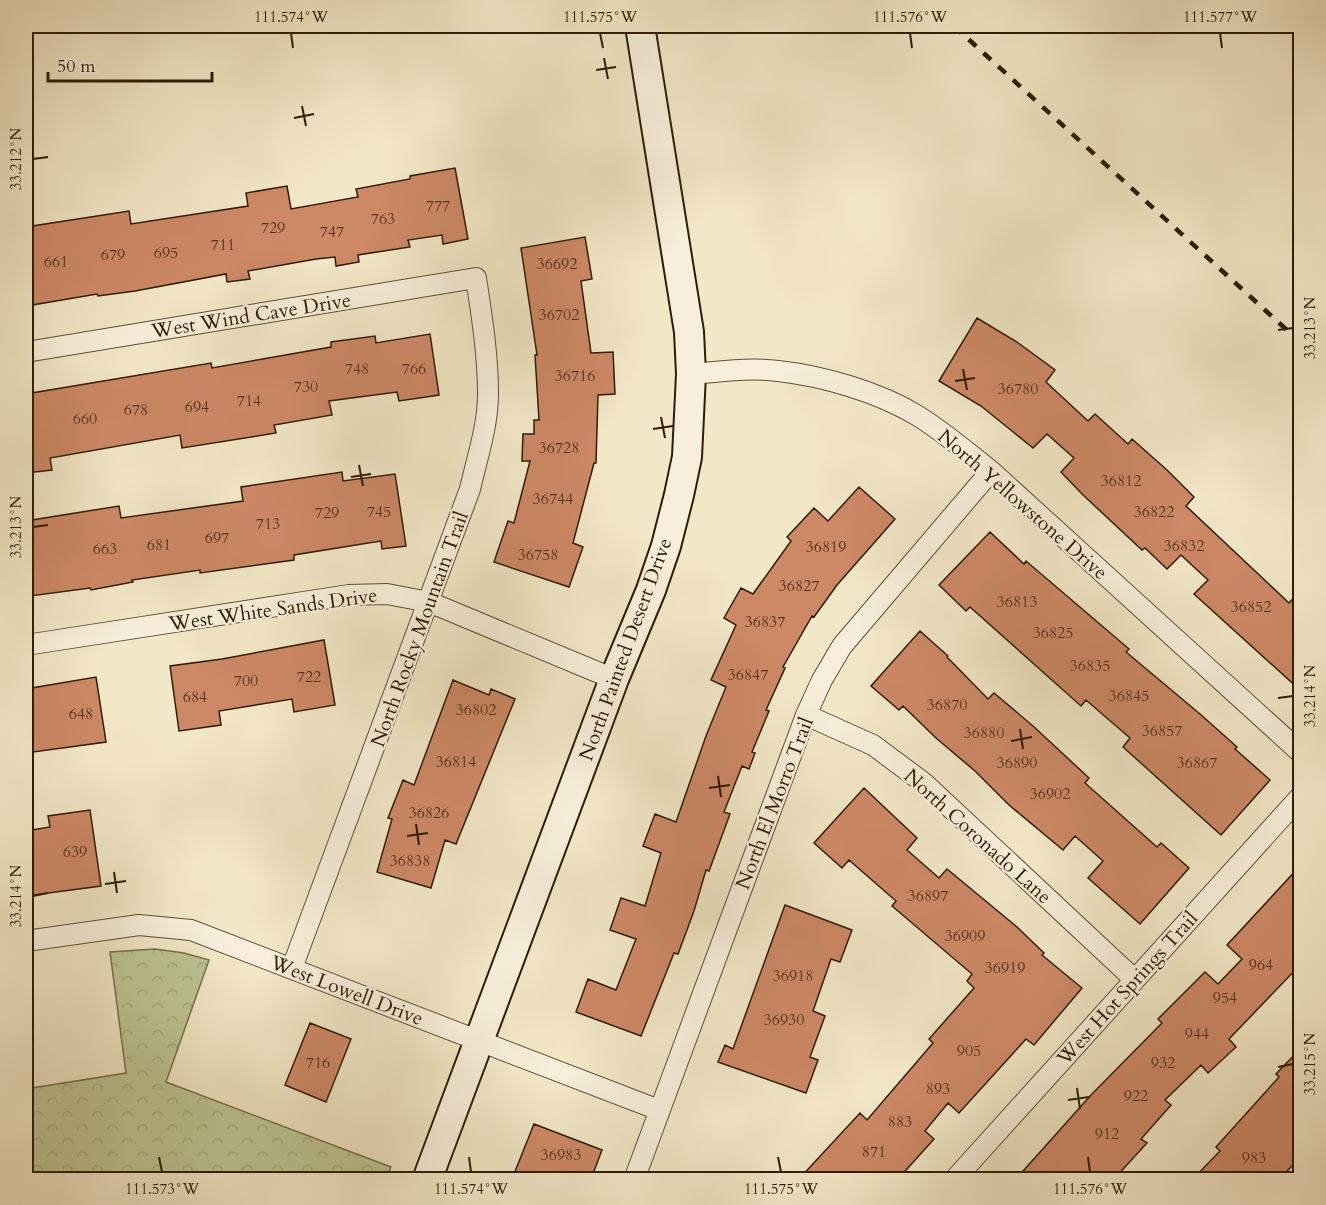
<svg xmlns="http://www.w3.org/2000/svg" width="1326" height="1205" viewBox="0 0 1326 1205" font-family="Cardo,serif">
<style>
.park{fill:url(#park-crowns);stroke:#76704c;stroke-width:1.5}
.building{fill:#cd8866;stroke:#2e1c04;stroke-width:1.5}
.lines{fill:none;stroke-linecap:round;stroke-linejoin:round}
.street-casing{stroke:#5f4f35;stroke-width:22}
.secondary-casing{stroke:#2e1c04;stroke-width:32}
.street{stroke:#f7efdb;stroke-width:20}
.secondary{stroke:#f7efdb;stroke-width:28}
.rail{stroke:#2e1c04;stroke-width:4.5;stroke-dasharray:10 10;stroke-linecap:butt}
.ticks{fill:none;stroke:#2e1c04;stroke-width:2}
.labels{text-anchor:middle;stroke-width:4.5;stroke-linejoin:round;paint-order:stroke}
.number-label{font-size:16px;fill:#56371c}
.street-label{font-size:20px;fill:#2e1c04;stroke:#f7efdb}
.neatline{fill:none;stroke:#2e1c04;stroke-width:2}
.ticks-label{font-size:15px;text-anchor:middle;fill:#2e1c04}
</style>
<defs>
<pattern id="park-crowns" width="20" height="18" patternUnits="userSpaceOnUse" patternTransform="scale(1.5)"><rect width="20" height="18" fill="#bdc493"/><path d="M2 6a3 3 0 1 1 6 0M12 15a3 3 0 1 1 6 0" fill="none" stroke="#a3a87d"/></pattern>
</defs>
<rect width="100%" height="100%" fill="#f2e7c7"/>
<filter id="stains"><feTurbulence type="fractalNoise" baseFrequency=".00333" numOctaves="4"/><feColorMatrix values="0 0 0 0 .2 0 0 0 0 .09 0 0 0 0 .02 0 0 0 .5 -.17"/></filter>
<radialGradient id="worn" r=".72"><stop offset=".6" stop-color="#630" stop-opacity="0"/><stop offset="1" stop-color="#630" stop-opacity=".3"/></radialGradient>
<!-- park -->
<path class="park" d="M155 949 184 953 209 960 166 1082 391 1167 386 1179H26V1089L126 1073 110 952Z"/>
<!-- building -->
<path class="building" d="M455 168 468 239 443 244 442 235 408 240 410 247 358 255 359 262 336 266 335 257 316 259 248 271 250 279 227 282 226 274 135 291 98 296 97 294 26 306V227L129 211 131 224 248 206 246 193 287 186 291 209 358 197 356 189 410 179V176Z
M585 237 592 279 581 281 591 353 613 352 615 394 598 395 596 463H594L573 543 583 547 569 587 494 562 508 521 514 523 530 461H522L523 434H534V420H539L535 355H537L521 248Z
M977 318 1017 342 1055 370 1046 382 1088 421 1095 414 1128 444 1132 439 1167 470 1194 497 1186 506 1289 603 1300 591V690L1194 594 1208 580 1181 555 1167 569 1145 548 1142 550 1082 494 1061 472 1074 458 1047 434 1033 448 981 406 939 381Z
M430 334 439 395 399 401 397 392 329 401 332 415 274 425 276 433 182 448 180 435 50 458 52 470 26 473V394L211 363 212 368 331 347V342L375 336 376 343Z
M342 472 343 481 395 474 406 546 382 549 381 541 362 544 294 555V560L200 573V570L132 580 133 582 91 590 90 588 30 596 26 564V521L119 506 121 518 243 501 241 487Z
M859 487 895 519 837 585 814 617 812 616 783 667 785 668 766 710 769 711 752 752 755 753 749 769 742 766 724 812 730 814 709 871 706 870 694 911 678 954 674 953 641 1036 576 1012 588 979 616 990 636 939 610 930 621 898 645 906 661 853 643 846 655 814 676 822 706 736 726 687 711 680 736 625 724 618 741 588 753 594 791 541 787 537 814 508 828 521Z
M990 532 1024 564 1026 561 1129 649 1126 652 1200 714 1237 747 1235 749 1270 780 1221 835 1123 747 1130 738 1086 700 1081 706 970 607 966 611 939 585Z
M920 631 948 656 947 657 988 699 994 693 1033 726 1089 778 1085 783 1157 847 1161 843 1189 868 1140 924 1088 878 1103 861 1075 836 1063 850 1009 805 975 771 936 738 903 706 899 710 871 686Z
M324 640 335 705 294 712 292 699 219 711 221 725 179 731 170 666 222 659Z
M96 677 106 742 26 753V689Z
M453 680 489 695 491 689 515 699 456 844 445 840 431 888 377 872 392 819 388 818 403 780 414 785Z
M864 788 917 838 907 850 939 878 947 869 1017 927 1044 953 1042 955 1082 988 1034 1045 1026 1039 959 1113 948 1103 925 1131 934 1139 898 1179H799L860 1113 867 1120 933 1043 929 1039 974 988 967 981 972 974 892 906 896 901 849 860 842 868 814 843Z
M90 810 101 886 26 896V831L50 827 48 816Z
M1300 866V965L1229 1039 1236 1047 1208 1073 1201 1065 1165 1100 1171 1105 1141 1139 1147 1143 1114 1179H1016L1091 1095 1162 1023 1158 1019 1205 972 1218 984 1242 959 1227 945Z
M785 905 852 930 840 962 831 959 813 1011 825 1016 810 1057 818 1060 806 1093 718 1062 725 1045 733 1049Z
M310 1023 351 1039 326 1102 285 1085Z
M1300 1049V1156L1291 1167 1279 1179H1193L1220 1151 1216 1147 1279 1077 1276 1074Z
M534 1124 602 1150 591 1179H512Z"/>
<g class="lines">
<defs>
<path id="street" d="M26 352 476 278C482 317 488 355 488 394 488 426 477 458 470 489L292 968
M691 374C719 372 750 367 778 371 823 376 879 392 918 416 944 432 967 452 991 471L1300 752
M26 645 349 595 387 594 429 602 614 679
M806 715 873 745 924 783 1134 979
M26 941 139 925 191 930 659 1110
M634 1180 806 715 822 680 842 646 991 471
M954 1180 1300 797"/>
<path id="secondary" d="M427 1180 614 679 651 590 666 546 679 495 687 457 691 374 689 332 640 26"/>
</defs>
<!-- street casing -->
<use href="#street" class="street-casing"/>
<!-- secondary casing -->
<use href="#secondary" class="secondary-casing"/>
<!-- street -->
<use href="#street" class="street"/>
<!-- secondary -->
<use href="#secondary" class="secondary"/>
<!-- rail -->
<path class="rail" d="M954 26 1300 342"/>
</g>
<!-- ticks -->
<path class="ticks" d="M291 33 293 48M600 33 603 48M910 33 912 48M1220 33 1222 48M604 58 608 79M596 70 616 67M302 106 306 126M294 118 314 114M33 159 48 157M1278 330 1293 328M963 369 967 390M955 381 975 378M661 417 665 438M653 429 673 426M359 465 363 486M351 477 371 474M33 527 48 525M1278 698 1293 696M1020 729 1023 749M1011 741 1032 737M718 776 721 797M709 788 730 785M416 824 419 845M407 836 428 833M114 872 117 893M105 884 126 881M33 896 48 893M1278 1067 1293 1064M1077 1088 1080 1109M1068 1100 1089 1097M159 1157 162 1172M469 1157 471 1172M778 1157 781 1172M1088 1157 1090 1172"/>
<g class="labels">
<!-- number labels -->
<g class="number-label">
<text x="438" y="211">777</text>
<text x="383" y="224">763</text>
<text x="273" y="233">729</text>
<text x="332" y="237">747</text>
<text x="223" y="250">711</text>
<text x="166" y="258">695</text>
<text x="113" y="260">679</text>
<text x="56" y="267">661</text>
<text x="557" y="269">36692</text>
<text x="559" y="320">36702</text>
<text x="357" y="374">748</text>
<text x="414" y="374">766</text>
<text x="575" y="381">36716</text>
<text x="306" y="392">730</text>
<text x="1018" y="394">36780</text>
<text x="249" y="406">714</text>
<text x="197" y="412">694</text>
<text x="136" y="415">678</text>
<text x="85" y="424">660</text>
<text x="559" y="453">36728</text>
<text x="1121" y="486">36812</text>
<text x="553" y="504">36744</text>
<text x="379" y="517">745</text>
<text x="1154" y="517">36822</text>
<text x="327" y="518">729</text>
<text x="268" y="529">713</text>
<text x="217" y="543">697</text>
<text x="159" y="550">681</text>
<text x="1184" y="551">36832</text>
<text x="826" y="552">36819</text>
<text x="105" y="554">663</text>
<text x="538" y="560">36758</text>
<text x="799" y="591">36827</text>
<text x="1017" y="607">36813</text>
<text x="1251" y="612">36852</text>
<text x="765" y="627">36837</text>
<text x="1053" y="638">36825</text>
<text x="1090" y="671">36835</text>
<text x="748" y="680">36847</text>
<text x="309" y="682">722</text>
<text x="246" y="686">700</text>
<text x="1129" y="701">36845</text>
<text x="195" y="702">684</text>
<text x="947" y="710">36870</text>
<text x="476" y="715">36802</text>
<text x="81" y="719">648</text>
<text x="1162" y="736">36857</text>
<text x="984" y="738">36880</text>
<text x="456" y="767">36814</text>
<text x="1017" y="768">36890</text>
<text x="1197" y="768">36867</text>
<text x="1050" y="799">36902</text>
<text x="429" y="818">36826</text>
<text x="75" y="857">639</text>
<text x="410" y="866">36838</text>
<text x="928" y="901">36897</text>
<text x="965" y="941">36909</text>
<text x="1261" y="970">964</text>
<text x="1005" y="973">36919</text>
<text x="793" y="981">36918</text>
<text x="1225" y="1003">954</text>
<text x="784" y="1025">36930</text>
<text x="1197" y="1039">944</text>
<text x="969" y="1056">905</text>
<text x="318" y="1068">716</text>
<text x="1163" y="1068">932</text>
<text x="938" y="1094">893</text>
<text x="1136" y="1101">922</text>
<text x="900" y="1127">883</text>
<text x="1107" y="1139">912</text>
<text x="874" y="1157">871</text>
<text x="561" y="1160">36983</text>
<text x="1254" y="1163">983</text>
</g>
<!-- street labels -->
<g class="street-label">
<text transform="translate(251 315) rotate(-9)" y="7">West Wind Cave Drive</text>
<text transform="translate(1023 504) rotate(41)" y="7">North Yellowstone Drive</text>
<text transform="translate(273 609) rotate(-8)" y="7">West White Sands Drive</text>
<text transform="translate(419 629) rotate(-70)" y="7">North Rocky Mountain Trail</text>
<text transform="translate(625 649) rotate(-70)" y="7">North Painted Desert Drive</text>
<text transform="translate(774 803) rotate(-69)" y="7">North El Morro Trail</text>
<text transform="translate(978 836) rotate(42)" y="7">North Coronado Lane</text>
<text transform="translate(1127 988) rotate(-48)" y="7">West Hot Springs Trail</text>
<text transform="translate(347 990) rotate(21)" y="7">West Lowell Drive</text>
</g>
</g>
<!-- margin -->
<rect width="1326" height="1205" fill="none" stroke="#f2e7c7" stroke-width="66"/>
<!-- scale -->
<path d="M48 72v9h164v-9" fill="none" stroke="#2e1c04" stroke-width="3"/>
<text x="57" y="72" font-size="18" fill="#2e1c04" stroke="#f7efdb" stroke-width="4.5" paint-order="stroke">50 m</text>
<rect x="33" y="33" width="1260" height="1139" class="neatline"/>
<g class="ticks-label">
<text x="291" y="22">111.574°W</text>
<text x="600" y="22">111.575°W</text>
<text x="910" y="22">111.576°W</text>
<text x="1220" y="22">111.577°W</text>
<text transform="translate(16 159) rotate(-90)" y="5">33.212°N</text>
<text transform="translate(1310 328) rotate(-90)" y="5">33.213°N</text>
<text transform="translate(16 527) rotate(-90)" y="5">33.213°N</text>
<text transform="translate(1310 696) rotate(-90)" y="5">33.214°N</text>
<text transform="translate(16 896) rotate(-90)" y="5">33.214°N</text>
<text transform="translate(1310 1064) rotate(-90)" y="5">33.215°N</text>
<text x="162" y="1194">111.573°W</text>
<text x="471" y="1194">111.574°W</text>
<text x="781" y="1194">111.575°W</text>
<text x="1090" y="1194">111.576°W</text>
</g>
<rect width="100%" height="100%" filter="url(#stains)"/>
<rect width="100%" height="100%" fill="url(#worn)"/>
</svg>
